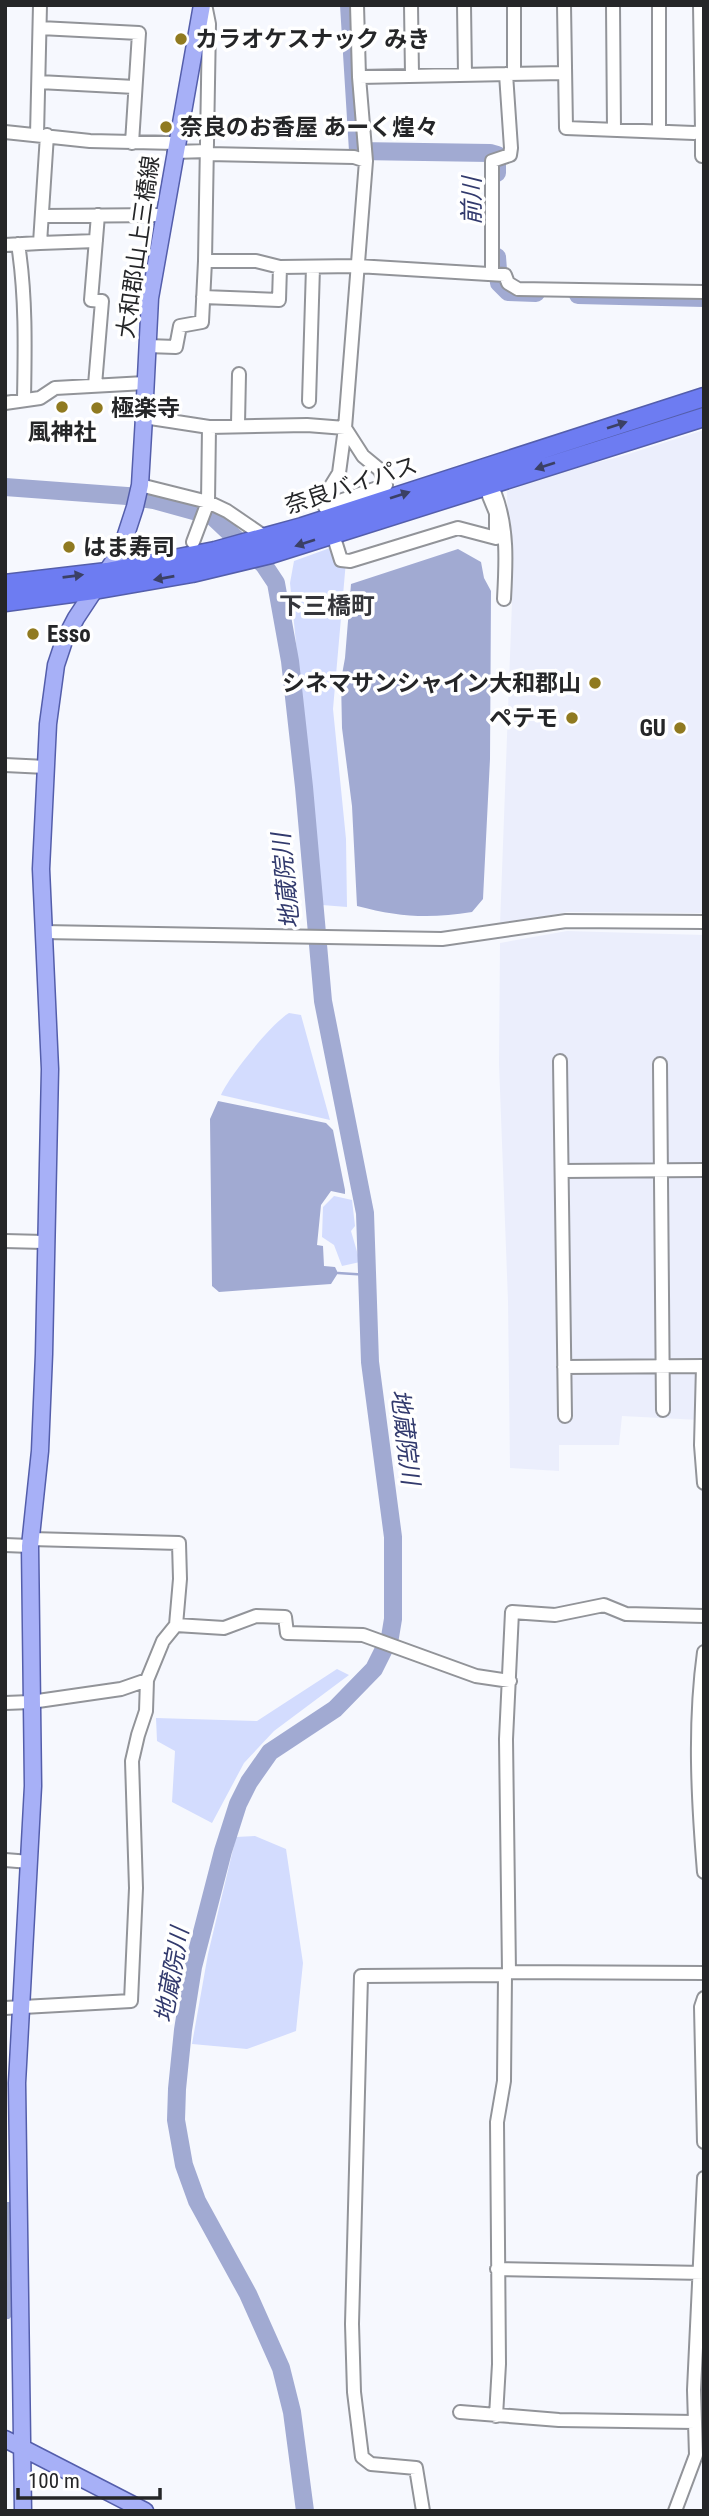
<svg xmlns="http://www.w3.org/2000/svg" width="709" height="2516" viewBox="0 0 709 2516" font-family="'Roboto Condensed','Noto Sans JP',sans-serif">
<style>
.built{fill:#ebeefc}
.green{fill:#d3dcfe}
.water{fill:#a1aad2}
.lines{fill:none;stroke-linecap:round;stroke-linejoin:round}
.stream{stroke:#a1aad2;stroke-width:2.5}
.river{stroke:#a1aad2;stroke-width:18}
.minor-casing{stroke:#929499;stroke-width:16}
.major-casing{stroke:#545eab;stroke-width:19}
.highway-casing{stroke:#545eab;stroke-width:21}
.minor{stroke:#fff;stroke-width:12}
.major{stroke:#a7b0f7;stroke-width:16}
.highway{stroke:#6d7cf2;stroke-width:18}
.oneway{fill:#3b4065}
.poi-dot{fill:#907a20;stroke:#fff;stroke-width:2.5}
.labels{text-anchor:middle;stroke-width:7;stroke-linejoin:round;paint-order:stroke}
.poi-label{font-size:23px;font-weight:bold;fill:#252628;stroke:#fff;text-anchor:start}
.street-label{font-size:23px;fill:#252628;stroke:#fff}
.water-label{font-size:24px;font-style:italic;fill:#323a6d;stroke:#fff}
.neighbourhood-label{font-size:24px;font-weight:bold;fill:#35363b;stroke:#fff}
</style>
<rect width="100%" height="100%" fill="#f6f8fe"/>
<!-- built -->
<path class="built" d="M704 430V913L567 912 500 925 512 602 509 600 507 491 566 470 619 457Z
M567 931 704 935V1563L699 1420 622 1416 619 1445H559V1471L510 1468 508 1301 499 1064 500 943Z"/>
<!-- green -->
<path class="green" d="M330 548 346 561 333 709 346 839 347 907 322 905 290 583 294 561Z
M289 1013 301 1015 330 1120 221 1095C229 1076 272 1023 289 1013Z
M334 1196 352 1200 355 1226 351 1231 360 1262 342 1266 334 1245 322 1237 323 1207Z
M337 1669 349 1675 274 1731 244 1763 212 1823 172 1802 175 1751 157 1741 156 1718 257 1721Z
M255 1836 286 1849 303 1963 296 2031 247 2049 192 2044 208 1954 236 1837Z"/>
<!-- water -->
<path class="water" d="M458 549 481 562 484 578 491 591 490 759 483 899 472 912C429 919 399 917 357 906L352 806 342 728 341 680 345 658 351 584Z
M218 1101 326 1123 333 1130 345 1190V1194L331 1191 321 1205 317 1245 323 1246 324 1266 335 1267 338 1273 331 1284 219 1292 212 1286 210 1119Z
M5 2202H11L14 2314 9 2319H5Z"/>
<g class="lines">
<!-- stream -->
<path class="stream" d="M338 1273 369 1275"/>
<!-- river -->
<path class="river" d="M349 5 358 151 490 153 497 155V173
M497 257 499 283 508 292 536 293
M578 295 704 298
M5 487 127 496 154 500 212 516 264 565 276 583 290 661 304 787 323 1001 365 1213 370 1362 393 1537V1619L390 1637 374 1669 335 1709 270 1752 249 1782 238 1804 223 1851 193 1967 183 2030 177 2089 176 2120 184 2165 197 2201 248 2294 281 2368 292 2412 305 2511"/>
<defs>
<path id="minor" d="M411 5 412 75
M464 5 465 75
M514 5V72
M564 5 566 128 694 133 702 131 700 5
M613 5 614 130
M659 5V132
M201 8 206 9 209 24 205 261H256L280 267 357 266 505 275 508 283 518 289 704 292
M40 28 139 33 132 143
M359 77 565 73
M39 82 135 87
M702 131V156
M5 132 90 141 176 143
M37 135 40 5
M174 152 208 151
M208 154 354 157 366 161
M42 216 163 215
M40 243 96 241
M18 244C26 295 25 347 24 399
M5 245 40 243 47 135
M492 274V161L510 155 511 148 506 74
M203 297 279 300 280 267
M147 346 176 347 180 326 202 322 205 261
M95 385 102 301 91 300 98 215
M309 401 313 267
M5 403 40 398 55 388 145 383
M144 417 209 427 307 425 345 428
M238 424 239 374
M140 485 208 502 227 511 265 537
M325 507 323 499 339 473 345 428 366 161 359 77 357 5
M336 515 334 503 386 485 380 470 363 456 345 428
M193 542 208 502 209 427
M336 544 341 560 350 561 458 528 496 538V513L489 496 495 494C508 528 506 563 504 599
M5 765 46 767
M43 932 442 939 566 921 704 922
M560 1061 565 1416
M660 1064 663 1410
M562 1171 704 1170
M5 1241 44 1242
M703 1366 701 1445 704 1483
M564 1367 704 1366
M5 1545 30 1546
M176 1625 224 1628 256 1616 285 1617 287 1633 363 1635 476 1676 510 1681
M704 1652C694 1725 698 1799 704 1872
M5 1703 31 1702 121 1689 147 1680
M5 1860 30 1862
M509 1972 704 1973
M704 1998 701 2007 704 2142
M5 2008 131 2001 136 1888 132 1761 138 1735 146 1711 147 1680 163 1641 176 1625 180 1579 179 1543 31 1539
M497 2269 704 2273
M460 2412 559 2420 695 2422
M496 2416 499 2364 497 2122 504 2081 505 1975 509 1972 506 1739 512 1612 555 1615 604 1605 626 1614 704 1616
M423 2511 416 2468 371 2464 362 2457 354 2392 352 2324 361 1976 505 1975
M675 2511 696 2455 694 2390 704 2178"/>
<path id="major" d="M5 2439 145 2511
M23 2511 17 2083 33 1786 30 1546 40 1451 44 1354 50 1069 41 869 48 724 56 665 64 641 76 618 121 550 135 507 140 485 144 417 150 298 202 5"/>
<path id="highway" d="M5 584 107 572 215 551 302 527 704 397
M5 602 94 590 192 573 271 554 704 417"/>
</defs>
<!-- minor casing -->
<use href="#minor" class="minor-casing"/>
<!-- major casing -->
<use href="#major" class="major-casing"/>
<!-- highway casing -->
<use href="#highway" class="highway-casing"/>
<!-- minor -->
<use href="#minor" class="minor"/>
<!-- major -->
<use href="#major" class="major"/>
<!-- highway -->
<use href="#highway" class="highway"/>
</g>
<!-- one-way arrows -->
<defs><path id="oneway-solid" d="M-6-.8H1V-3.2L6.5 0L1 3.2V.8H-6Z" transform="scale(1.75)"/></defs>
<g class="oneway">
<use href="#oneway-solid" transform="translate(617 425) rotate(-18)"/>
<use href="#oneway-solid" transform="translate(545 466) rotate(162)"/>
<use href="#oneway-solid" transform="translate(400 495) rotate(-18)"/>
<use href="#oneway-solid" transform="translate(305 543) rotate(162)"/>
<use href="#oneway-solid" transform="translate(73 576) rotate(-7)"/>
<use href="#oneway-solid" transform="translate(164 578) rotate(170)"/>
</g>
<!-- markers -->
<g class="poi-dot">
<circle cx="181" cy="39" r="7"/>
<circle cx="166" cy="127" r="7"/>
<circle cx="62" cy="407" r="7"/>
<circle cx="97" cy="408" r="7"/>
<circle cx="69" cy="547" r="7"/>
<circle cx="33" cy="634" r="7"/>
<circle cx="595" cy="683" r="7"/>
<circle cx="572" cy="718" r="7"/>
<circle cx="680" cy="728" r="7"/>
</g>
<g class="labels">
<!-- poi labels -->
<g class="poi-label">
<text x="195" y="47">カラオケスナック みき</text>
<text x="180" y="135">奈良のお香屋 あーく煌々</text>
<text x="111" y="416">極楽寺</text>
<text x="62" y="440" text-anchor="middle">風神社</text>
<text x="83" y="555">はま寿司</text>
<text x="47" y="642">Esso</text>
<text x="581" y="691" text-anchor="end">シネマサンシャイン大和郡山</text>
<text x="558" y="726" text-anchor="end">ペテモ</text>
<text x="666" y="736" text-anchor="end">GU</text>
</g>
<!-- street labels -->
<g class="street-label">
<text transform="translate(138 247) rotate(-82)" y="8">大和郡山上三橋線</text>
<text transform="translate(351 485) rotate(-18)" y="8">奈良バイパス</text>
</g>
<!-- water labels -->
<g class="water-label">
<text transform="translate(472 201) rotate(-90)" y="8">前川</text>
<text transform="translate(286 881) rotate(-96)" y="8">地蔵院川</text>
<text transform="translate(405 1437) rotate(83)" y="8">地蔵院川</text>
<text transform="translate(172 1975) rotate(-80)" y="8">地蔵院川</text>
</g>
<!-- neighbourhood labels -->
<g class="neighbourhood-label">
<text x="327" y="614">下三橋町</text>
</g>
</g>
<!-- border -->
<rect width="709" height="2516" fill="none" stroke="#252628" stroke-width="14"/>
<!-- scale -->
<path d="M18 2488v10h142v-10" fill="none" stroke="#252628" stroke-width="3.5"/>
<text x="28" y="2488" font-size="21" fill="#252628" stroke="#ffffff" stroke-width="5" paint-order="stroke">100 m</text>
</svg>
